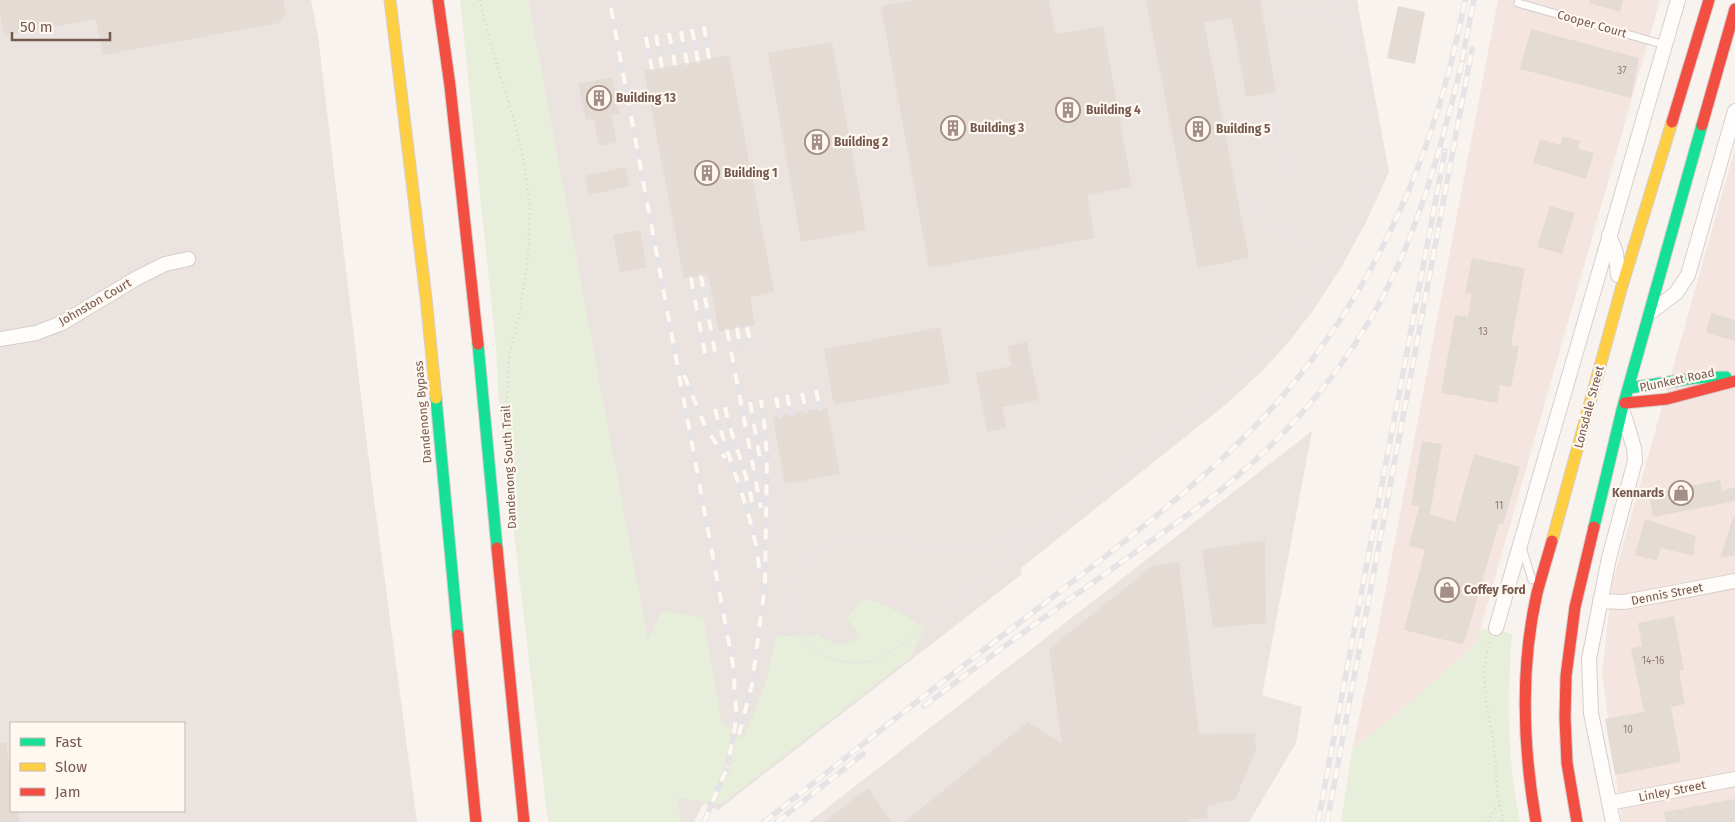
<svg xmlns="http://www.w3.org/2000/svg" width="1735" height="822" viewBox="0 0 1735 822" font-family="'Fira Sans',sans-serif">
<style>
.commercial{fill:#f5e5e0}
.industrial{fill:#eae3df;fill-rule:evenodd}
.green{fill:#e7eeda}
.building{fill:#e4dbd5}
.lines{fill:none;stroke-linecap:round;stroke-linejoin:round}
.lane-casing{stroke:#d6ceca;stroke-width:9}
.street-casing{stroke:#d6ceca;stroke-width:16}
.fast-casing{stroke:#d7ceca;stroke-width:13}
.slow-casing{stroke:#d7ceca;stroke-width:13}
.jam-casing{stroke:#d7ceca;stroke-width:13}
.path{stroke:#dad2cf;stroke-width:2.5;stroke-dasharray:1 4;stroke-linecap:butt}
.lane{stroke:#fefdfc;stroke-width:7}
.street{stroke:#fefdfc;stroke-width:14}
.fast{stroke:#16e098;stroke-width:11}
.slow{stroke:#ffcf43;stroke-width:11}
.jam{stroke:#f24e42;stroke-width:11}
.tram{stroke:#e5e3e6;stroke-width:1}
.rail-casing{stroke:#e5e3e6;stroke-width:5.5}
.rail{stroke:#fef8f1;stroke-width:4;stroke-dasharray:11;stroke-linecap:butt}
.labels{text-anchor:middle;stroke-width:4.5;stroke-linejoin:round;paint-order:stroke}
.number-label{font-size:10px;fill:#927c72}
.street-label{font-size:12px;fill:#75594e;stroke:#fef8f1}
.poi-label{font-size:12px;font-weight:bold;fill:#75594e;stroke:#fef8f1;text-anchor:start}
</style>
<rect width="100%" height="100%" fill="#f8f3ee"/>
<!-- commercial -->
<path class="commercial" d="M1498 0H1660L1476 644 1415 698 1352 750 1377 635Z
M1735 148V822H1622L1602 673 1612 584Z"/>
<!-- industrial -->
<path class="industrial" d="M0 0H311L318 37 368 454 417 822H0ZM11 723H184V811H11Z
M528 0H1357L1389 172 1366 222 1342 266 1314 309 1288 343 1260 373 1224 406 1020 569 1022 574 718 810 704 803 694 822H681Z
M1312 431 1262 695 1302 707 1296 743 1249 822H809Z"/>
<!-- green -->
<path class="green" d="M460 0H528L648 640 662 611 703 617 722 724 745 736 765 685 777 635 789 636 817 635 838 645 861 638 847 618 864 598 891 608 925 627 911 657 721 804 677 798 681 822H548L499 405 496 348Z
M1480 629 1502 631 1512 634C1507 697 1507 760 1520 822H1341L1352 750 1415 698 1476 644Z"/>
<!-- building -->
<path class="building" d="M0 0H283L286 13 279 23 103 55 96 19 4 36 0 15Z
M915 0H1049L1055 34 1103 26 1132 187 1087 195 1095 238 929 268 881 6Z
M1146 0H1260L1276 92 1246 97 1232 18 1204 22 1249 258 1198 268Z
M1590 0H1623L1620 12 1589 3Z
M1398 6 1425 12 1415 64 1387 58Z
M1531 29 1639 58 1631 98 1520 69Z
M832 42 866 230 801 242 768 53Z
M729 55 774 292 750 297 755 325 719 332 708 275 684 279 644 71Z
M612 77 620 113 611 115 617 142 599 146 594 119 586 120 578 84Z
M1563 136 1580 141 1578 149 1594 153 1586 179 1533 163 1540 139 1560 145Z
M625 167 630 186 589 195 585 176Z
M1550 206 1575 213 1562 254 1537 247Z
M640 230 647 268 620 272 613 235Z
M1472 258 1525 268 1511 345 1519 346 1511 387 1500 385 1497 403 1441 393 1455 315 1468 317 1472 294 1465 293Z
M1711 313 1735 320V341L1706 333Z
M940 327 950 383 834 405 824 349Z
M1027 342 1039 400 1002 407 1006 428 987 432 976 373 1012 366 1008 346Z
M827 407 840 474 785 484 773 417Z
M1422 441 1442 444 1430 514 1455 522 1474 454 1520 467 1503 525 1499 523 1465 641 1461 644 1404 630 1425 550 1409 546 1419 506 1411 505Z
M1720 480 1722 491 1735 487V501L1653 517 1649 494Z
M1733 517H1735V555L1720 558Z
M1645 519 1696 536 1693 556 1661 548 1657 561 1635 555Z
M1265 540 1266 623 1213 628 1202 550Z
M1179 562 1199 734 1255 733 1256 749 1235 800 1207 806 1208 818 1188 820V822H904L1028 722 1062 744 1049 649 1153 566Z
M1674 616 1684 670 1679 671 1685 704 1671 707 1681 762 1615 775 1605 719 1644 712 1631 648 1642 646 1638 623Z
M0 743H6L11 775V811H17L19 822H0Z
M868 788 891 822H824Z
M1735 799V822H1666L1664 812Z"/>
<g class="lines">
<defs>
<path id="lane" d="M1518 3 1665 45
M1522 547 1532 580"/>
<path id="street" d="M1609 235 1616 253 1618 275
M1651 312 1676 293 1688 275 1735 111
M0 339 36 333 62 323 137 278 165 264 188 259
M1600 601 1624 602 1735 581
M1496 628 1678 0
M1609 803 1735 779
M1613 822 1591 713 1589 659 1609 558 1635 461 1634 448 1624 415"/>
<path id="fast" d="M478 344 497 548
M1629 388 1695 378 1726 377
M436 398 458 635
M1594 527 1622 410 1702 125"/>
<path id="slow" d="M390 0 426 298 436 398
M1552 541 1622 286 1672 122"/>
<path id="jam" d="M438 0 450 86 478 344
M1672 122 1709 0
M1702 125 1735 9
M1625 403 1667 399 1735 381
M497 548 524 822
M458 635 476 822
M1536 822C1523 747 1520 668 1537 593 1542 575 1547 558 1552 541
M1577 822 1567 763 1565 718 1566 676 1575 607 1594 527"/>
</defs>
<!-- lane casing -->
<use href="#lane" class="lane-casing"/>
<!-- street casing -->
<use href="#street" class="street-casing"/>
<!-- fast casing -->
<use href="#fast" class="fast-casing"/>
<!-- slow casing -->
<use href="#slow" class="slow-casing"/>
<!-- jam casing -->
<use href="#jam" class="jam-casing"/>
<!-- path -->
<path class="path" d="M480 0 491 45 514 120 524 161 530 207 528 257 520 312 509 357 506 418
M1500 805 1504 822
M1488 822 1494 809 1500 805C1496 786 1496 766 1494 747 1489 712 1477 674 1491 640"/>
<!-- lane -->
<use href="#lane" class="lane"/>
<!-- street -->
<use href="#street" class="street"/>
<!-- fast -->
<use href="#fast" class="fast"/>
<!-- slow -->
<use href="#slow" class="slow"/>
<!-- jam -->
<use href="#jam" class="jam"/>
<!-- tram -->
<path class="tram" d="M890 0 891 4
M898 0 899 3
M908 0V1
M1279 10C1318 5 1336 15 1354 52
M1269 93 1286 182
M1243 193C1248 203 1254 214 1263 221 1270 227 1279 228 1287 232 1310 240 1320 262 1316 285
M1061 516C1029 531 996 546 960 549 918 551 857 522 819 547 791 566 783 611 803 638 818 658 848 667 871 661 881 658 890 652 898 647L1213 397C1271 348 1354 257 1369 182 1373 164 1372 143 1370 125 1369 102 1363 79 1359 57 1357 49 1356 40 1353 31 1350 20 1343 11 1340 0"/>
<defs>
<path id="rail" d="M611 8 733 665 736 709 735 727 727 767
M704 26 709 58
M692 29 698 61
M681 31 687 63
M669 33 675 65
M656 35 662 67
M646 37 652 69
M1462 60 1474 0
M701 276 715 352
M691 278 705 354
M747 327 751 345
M737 328 740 347
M727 330 761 508
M684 375 705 426 725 458
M816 390 820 409
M802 393 806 411
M787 395 791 414
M776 397 780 416
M750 402 761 464
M725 407C732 441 748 473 753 508
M715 409C728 463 754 513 759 568
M924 706C987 658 1052 612 1116 566 1152 540 1189 515 1223 488 1286 437 1340 375 1379 304 1421 226 1443 140 1464 54
M739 735 752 684 765 585 767 456 764 421 761 400
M704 822 730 761
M764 822C845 758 925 695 1007 632 1082 574 1159 518 1228 453 1359 330 1432 174 1465 0
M777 822 863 754
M1318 822 1445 151
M1327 822 1472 49"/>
</defs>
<!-- rail casing -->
<use href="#rail" class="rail-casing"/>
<!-- rail -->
<use href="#rail" class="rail"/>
</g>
<!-- icons -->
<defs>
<symbol id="building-ring" viewBox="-11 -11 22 22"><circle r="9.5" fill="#fef8f1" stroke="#a38f86" stroke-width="1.5"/><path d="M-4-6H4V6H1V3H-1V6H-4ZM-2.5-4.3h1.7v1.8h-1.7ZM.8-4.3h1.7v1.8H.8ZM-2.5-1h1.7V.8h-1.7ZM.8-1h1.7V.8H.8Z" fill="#a38f86"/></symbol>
<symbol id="shop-ring" viewBox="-11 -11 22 22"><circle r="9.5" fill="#fef8f1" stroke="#a38f86" stroke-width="1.5"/><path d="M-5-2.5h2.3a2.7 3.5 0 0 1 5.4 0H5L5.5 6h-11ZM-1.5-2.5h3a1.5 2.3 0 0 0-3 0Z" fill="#a38f86"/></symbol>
</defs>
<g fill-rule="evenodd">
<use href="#building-ring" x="585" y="84" width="28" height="28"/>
<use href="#building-ring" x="1054" y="96" width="28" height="28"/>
<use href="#building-ring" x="939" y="114" width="28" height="28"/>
<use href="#building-ring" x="1184" y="115" width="28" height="28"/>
<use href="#building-ring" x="803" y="128" width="28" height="28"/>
<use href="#building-ring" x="693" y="159" width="28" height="28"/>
<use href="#shop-ring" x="1667" y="479" width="28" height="28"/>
<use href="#shop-ring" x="1433" y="576" width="28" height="28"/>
</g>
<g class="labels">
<!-- number labels -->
<g class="number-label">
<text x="1622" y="74">37</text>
<text x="1483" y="335">13</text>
<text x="1499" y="509">11</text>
<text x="1653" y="664">14-16</text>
<text x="1628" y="733">10</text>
</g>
<!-- street labels -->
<g class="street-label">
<text transform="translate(1592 24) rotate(16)" y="4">Cooper Court</text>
<text transform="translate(95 302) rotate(-30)" y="4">Johnston Court</text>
<text transform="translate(1677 380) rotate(-12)" y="4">Plunkett Road</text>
<text transform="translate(1589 407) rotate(-75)" y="4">Lonsdale Street</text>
<text transform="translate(423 412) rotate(-95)" y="4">Dandenong Bypass</text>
<text transform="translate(509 467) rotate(-93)" y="4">Dandenong South Trail</text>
<text transform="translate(1667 594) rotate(-11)" y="4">Dennis Street</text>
<text transform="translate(1672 791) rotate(-11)" y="4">Linley Street</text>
</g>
<!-- poi labels -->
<g class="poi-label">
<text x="616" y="102">Building 13</text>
<text x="1086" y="114">Building 4</text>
<text x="970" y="132">Building 3</text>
<text x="1216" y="133">Building 5</text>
<text x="834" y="146">Building 2</text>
<text x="724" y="177">Building 1</text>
<text x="1664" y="497" text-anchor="end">Kennards</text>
<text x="1464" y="594">Coffey Ford</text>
</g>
</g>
<!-- legend -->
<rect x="10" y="722" width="175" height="90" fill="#fef8f1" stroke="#c7b8b0"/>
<rect x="20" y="738" width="25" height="8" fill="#16e098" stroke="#c7b8b0"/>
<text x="55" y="747" font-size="15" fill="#75594e">Fast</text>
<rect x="20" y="763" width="25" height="8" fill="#ffcf43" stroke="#c7b8b0"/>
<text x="55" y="772" font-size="15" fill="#75594e">Slow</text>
<rect x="20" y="788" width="25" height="8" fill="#f24e42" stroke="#c7b8b0"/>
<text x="55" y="797" font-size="15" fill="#75594e">Jam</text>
<!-- scale -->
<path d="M12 32v8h98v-8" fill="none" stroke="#75594e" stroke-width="2.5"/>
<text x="20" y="32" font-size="15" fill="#75594e" stroke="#fef8f1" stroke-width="4" paint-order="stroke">50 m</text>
</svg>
